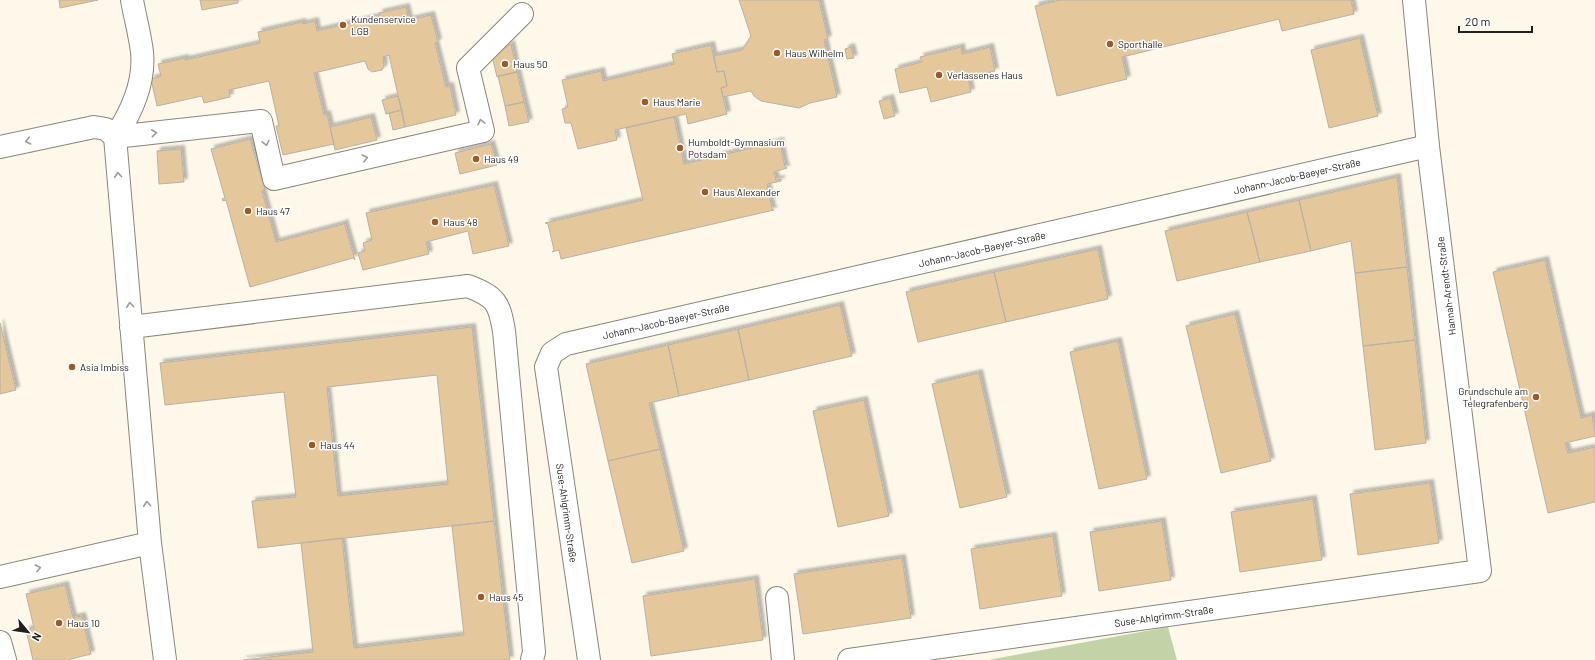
<svg xmlns="http://www.w3.org/2000/svg" width="1595" height="660" viewBox="0 0 1595 660" font-family="Barlow,sans-serif">
<style>
.green{fill:#c2d4a7}
.building{fill:#e4c79b;stroke:#b8b1a6;fill-rule:evenodd;filter:url(#shadow)}
.lines{fill:none;stroke-linecap:round;stroke-linejoin:round}
.minor-casing{stroke:#8a8579;stroke-width:24}
.minor{stroke:#fff;stroke-width:22}
.oneway{stroke:#9c9b98}
.poi-dot{fill:#9c5a28;stroke:#fff;stroke-width:1.5}
.labels{text-anchor:middle;stroke-width:3;stroke-linejoin:round;paint-order:stroke}
.poi-label{font-size:10px;fill:#22201b;stroke:#fff;text-anchor:start}
.street-label{font-size:10px;fill:#22201b;stroke:#fff}
</style>
<defs>
<filter id="shadow"><feDropShadow dx="3.5" dy="-3.5" stdDeviation="1" flood-color="#0004"/></filter>
</defs>
<rect width="100%" height="100%" fill="#fef8eb"/>
<!-- green -->
<path class="green" d="M1168 627 1177 660H988Z"/>
<!-- building -->
<path class="building" d="M59 0H98L60 8Z
M200 0H238V3L202 10Z
M739 0H819L828 39 824 40 837 97 810 103 799 108 761 101 754 96 751 91 723 97 721 88 727 86 724 71 717 72 714 56 742 50 751 36Z
M1060 0H1351L1354 14 1282 31 1279 19 1122 57 1127 79 1057 96 1035 6Z
M406 7 409 20 431 15 438 42 435 43 446 87 450 86 456 115 405 127 389 55 383 57 384 66 382 70 372 72 368 69 365 61 314 73 324 115 327 114 334 144 283 155 276 126H279L269 81 229 90 230 97 204 103 202 96 157 106 151 79 161 76 158 64 185 58V60L260 43 258 32 302 22 303 24 315 21 317 31 380 16 379 13Z
M1360 38 1378 116 1329 128 1311 50Z
M511 44 517 72 497 77 492 56Z
M711 45 717 72 724 71 727 86 721 88 727 114 688 124 686 114 615 130 617 140 578 149 571 123H565L562 109 568 107 562 80 601 71 603 81 674 64 672 54Z
M851 47 854 58 847 59 845 49Z
M961 47 962 54 990 47 995 71 968 78 971 92 931 102 927 87 900 93 895 69 922 62 920 57Z
M517 72 524 102 505 106 498 76Z
M398 96 402 110 386 114 382 100Z
M890 98 895 116 884 119 879 101Z
M524 102 529 122 509 126 505 106Z
M402 110 405 127 393 130 389 113Z
M371 117 377 140 335 150 330 127Z
M674 117 684 164 781 141 780 143 785 167 787 168 774 172 776 180 781 179V181L767 184 772 209 774 210 561 259 559 250 552 252 554 250 548 224 545 223 643 200 626 128Z
M250 139 265 189 262 191 276 242 343 224 344 222 355 260 353 258 250 287 226 200 223 201 222 199 225 198 211 149Z
M491 144 497 165 460 174 455 153Z
M181 149 184 182 159 184 157 151Z
M1397 177 1407 267 1355 273 1351 241 1311 251 1299 200Z
M494 185 509 246 473 254 468 231 426 242 429 254 363 270 358 253 365 251 363 243 372 240 366 213Z
M1299 200 1311 251 1260 262 1247 212Z
M1247 212 1260 262 1177 281 1165 231Z
M1098 249 1108 299 1006 322 994 272Z
M1545 260 1581 418 1592 415 1595 431V436L1565 443 1568 453 1595 447V502L1548 513 1493 272Z
M1407 267 1415 340 1363 346 1355 273Z
M994 272 1006 322 918 342 906 292Z
M840 305 852 356 749 380 738 329Z
M1235 314 1271 461 1221 473 1186 326Z
M0 323 16 390 0 394Z
M472 327 494 521 258 548 252 501 296 497 284 392 165 405 160 363ZM437 375 448 484 338 496 327 387Z
M738 329 749 380 679 396 668 345Z
M1415 340 1426 443 1375 450 1363 346Z
M1118 341 1147 479 1099 489 1070 352Z
M668 345 679 396 649 403 660 449 608 461 586 364Z
M979 373 1007 497 960 508 932 384Z
M864 400 889 516 838 527 813 411Z
M660 449 684 551 632 563 608 461Z
M1430 483 1439 543 1358 555 1350 494Z
M1313 499 1322 560 1240 572 1231 512Z
M494 521 510 660H243L313 652 301 543 342 538 354 648 464 635 452 526Z
M1162 521 1171 580 1099 591 1090 532Z
M1053 536 1062 596 980 609 971 549Z
M902 558 911 618 803 634 794 574Z
M755 579 763 640 651 656 643 596Z
M65 585 73 618 82 616 91 654 67 660H33L26 630 34 628 26 594Z"/>
<g class="lines">
<defs>
<path id="minor" d="M115 137 261 121 274 179 483 131 468 68 522 14
M115 137C131 113 145 82 142 52 140 35 135 17 132 0
M0 147 94 127 106 129 115 137 150 543 165 660
M131 327 468 286C496 297 499 302 504 331L534 652 532 660
M0 577 150 543
M777 598 783 660
M0 642 5 660
M589 660 546 367 552 353 566 344 1428 146
M849 660 1480 571 1428 146 1414 0"/>
</defs>
<!-- minor casing -->
<use href="#minor" class="minor-casing"/>
<!-- minor -->
<use href="#minor" class="minor"/>
</g>
<!-- one-way arrows -->
<defs><path id="oneway-chevron" d="M-2-3.5L2.5 0L-2 3.5" fill="none" stroke-width="1.6" stroke-linecap="round" stroke-linejoin="round"/></defs>
<g class="oneway">
<use href="#oneway-chevron" transform="translate(481 122) rotate(-103)"/>
<use href="#oneway-chevron" transform="translate(154 133) rotate(-6)"/>
<use href="#oneway-chevron" transform="translate(28 141) rotate(168)"/>
<use href="#oneway-chevron" transform="translate(266 143) rotate(77)"/>
<use href="#oneway-chevron" transform="translate(365 158) rotate(-13)"/>
<use href="#oneway-chevron" transform="translate(118 175) rotate(-95)"/>
<use href="#oneway-chevron" transform="translate(130 305) rotate(-95)"/>
<use href="#oneway-chevron" transform="translate(147 504) rotate(-95)"/>
<use href="#oneway-chevron" transform="translate(38 568) rotate(-13)"/>
</g>
<!-- markers -->
<g class="poi-dot">
<circle cx="343" cy="25" r="4"/>
<circle cx="1110" cy="44" r="4"/>
<circle cx="777" cy="53" r="4"/>
<circle cx="505" cy="64" r="4"/>
<circle cx="939" cy="75" r="4"/>
<circle cx="645" cy="102" r="4"/>
<circle cx="680" cy="148" r="4"/>
<circle cx="476" cy="159" r="4"/>
<circle cx="705" cy="192" r="4"/>
<circle cx="248" cy="211" r="4"/>
<circle cx="435" cy="222" r="4"/>
<circle cx="72" cy="367" r="4"/>
<circle cx="1536" cy="397" r="4"/>
<circle cx="312" cy="445" r="4"/>
<circle cx="481" cy="597" r="4"/>
<circle cx="59" cy="623" r="4"/>
</g>
<g class="labels">
<!-- poi labels -->
<g class="poi-label">
<text x="351" y="23">Kundenservice<tspan x="351" dy="12">LGB</tspan></text>
<text x="1118" y="48">Sporthalle</text>
<text x="785" y="57">Haus Wilhelm</text>
<text x="513" y="68">Haus 50</text>
<text x="947" y="79">Verlassenes Haus</text>
<text x="653" y="106">Haus Marie</text>
<text x="688" y="146">Humboldt-Gymnasium<tspan x="688" dy="12">Potsdam</tspan></text>
<text x="484" y="163">Haus 49</text>
<text x="713" y="196">Haus Alexander</text>
<text x="256" y="215">Haus 47</text>
<text x="443" y="226">Haus 48</text>
<text x="80" y="371">Asia Imbiss</text>
<text x="1528" y="395" text-anchor="end">Grundschule am<tspan x="1528" dy="12">Telegrafenberg</tspan></text>
<text x="320" y="449">Haus 44</text>
<text x="489" y="601">Haus 45</text>
<text x="67" y="627">Haus 10</text>
</g>
<!-- street labels -->
<g class="street-label">
<text transform="translate(1297 176) rotate(-13)" y="4">Johann-Jacob-Baeyer-Straße</text>
<text transform="translate(982 249) rotate(-13)" y="4">Johann-Jacob-Baeyer-Straße</text>
<text transform="translate(1446 286) rotate(-97)" y="4">Hannah-Arendt-Straße</text>
<text transform="translate(666 321) rotate(-13)" y="4">Johann-Jacob-Baeyer-Straße</text>
<text transform="translate(567 513) rotate(82)" y="4">Suse-Ahlgrimm-Straße</text>
<text transform="translate(1164 616) rotate(-8)" y="4">Suse-Ahlgrimm-Straße</text>
</g>
</g>
<!-- north arrow -->
<g transform="translate(28 632) rotate(119)" stroke="#ffffff" stroke-width="3" paint-order="stroke">
<path d="M0-3L7 15L0 10L-7 15Z" fill="#22201b"/>
<text y="-6" font-size="11" font-weight="bold" text-anchor="middle" fill="#22201b">N</text>
</g>
<!-- scale -->
<path d="M1459 26v6h73v-6" fill="none" stroke="#22201b" stroke-width="2"/>
<text x="1465" y="26" font-size="12" fill="#22201b" stroke="#ffffff" stroke-width="3" paint-order="stroke">20 m</text>
</svg>
